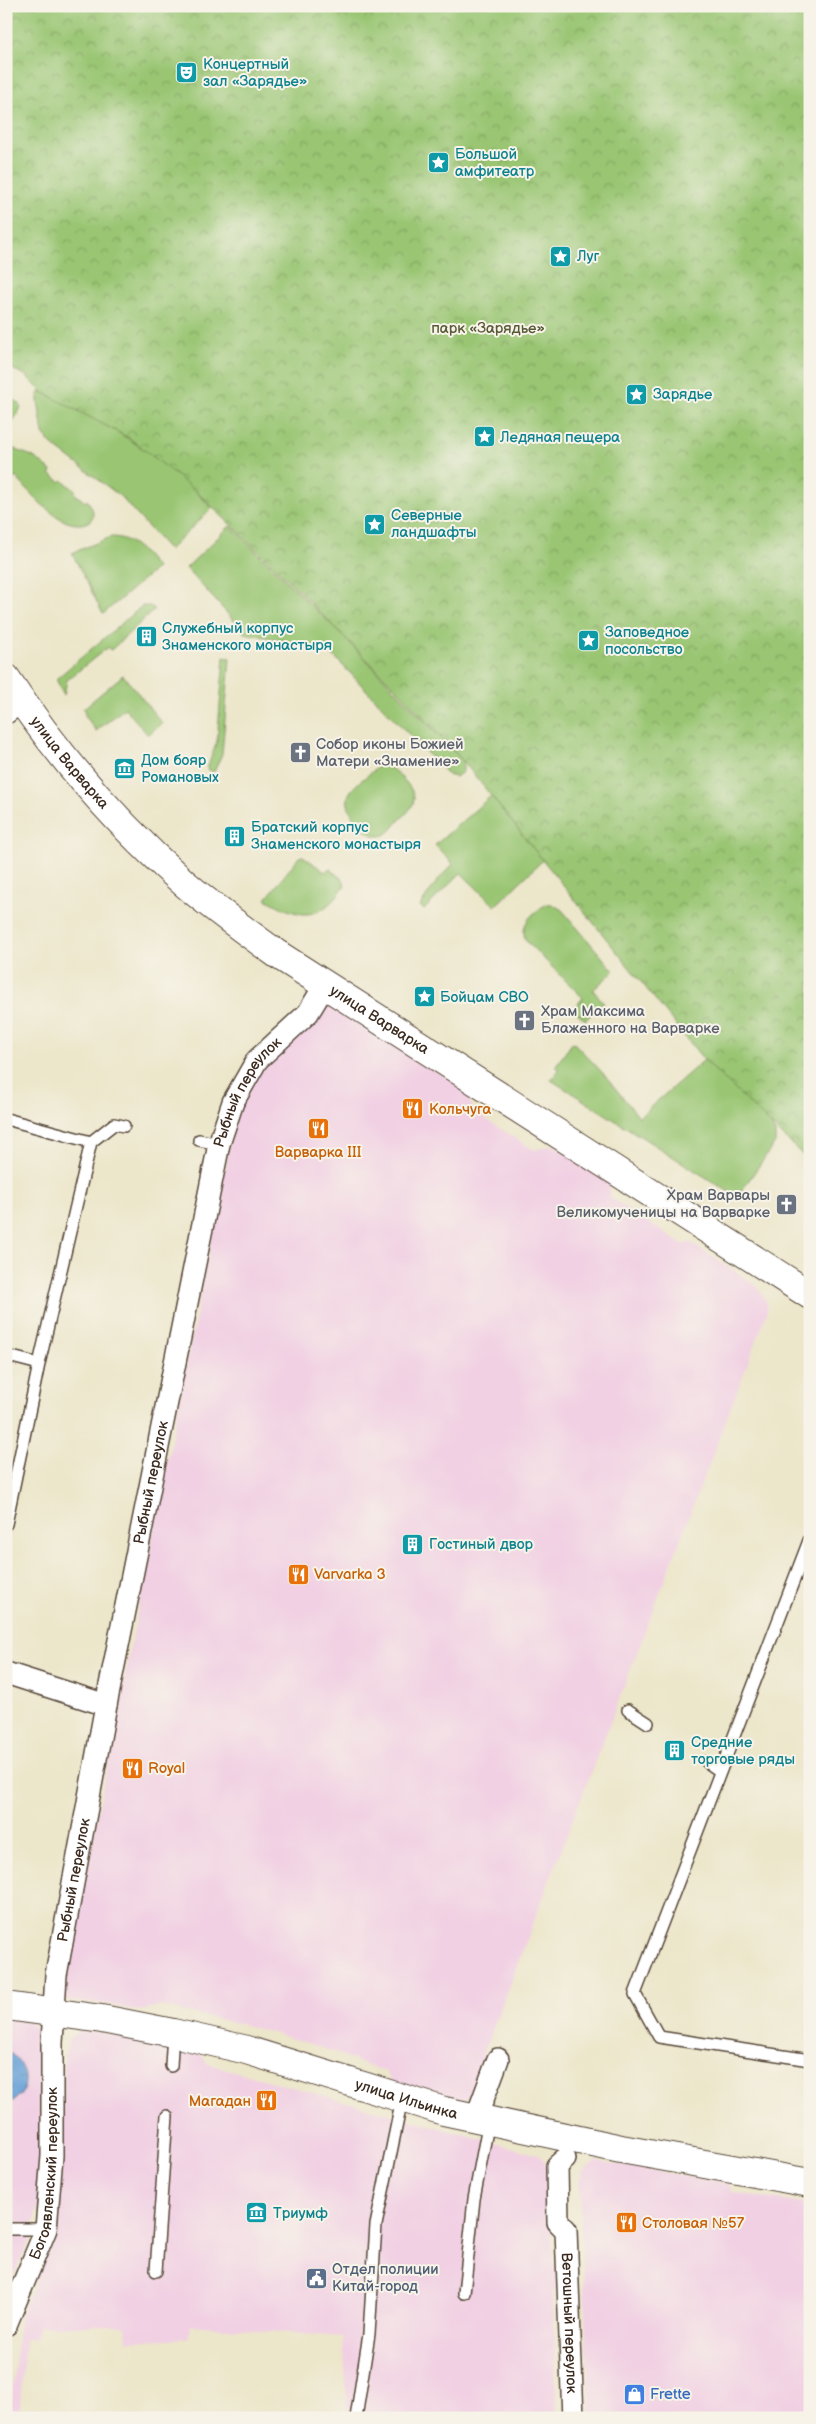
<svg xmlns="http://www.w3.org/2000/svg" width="816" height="2424" viewBox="0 0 816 2424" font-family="'Balsamiq Sans',sans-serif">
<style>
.built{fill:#f1d0e3}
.green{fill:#9ac673;stroke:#6a7848}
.park{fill:url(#park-crowns);stroke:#6a7848}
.water{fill:url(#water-ripples);stroke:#52667a}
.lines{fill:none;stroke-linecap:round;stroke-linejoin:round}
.service-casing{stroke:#564638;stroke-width:14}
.minor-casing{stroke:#564638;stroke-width:24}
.tertiary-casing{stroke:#564638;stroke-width:30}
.service{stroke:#fff;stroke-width:11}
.minor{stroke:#fff;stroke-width:21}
.tertiary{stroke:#fff;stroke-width:28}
.labels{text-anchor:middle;stroke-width:4;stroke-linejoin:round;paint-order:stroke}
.culture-label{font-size:15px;fill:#0d838f;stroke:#f7f3e8;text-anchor:start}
.park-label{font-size:15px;fill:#585938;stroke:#f7f3e8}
.worship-label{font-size:15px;fill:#5b616d;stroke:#f7f3e8;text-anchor:start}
.street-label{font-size:15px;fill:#3b2a1e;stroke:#f7f3e8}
.food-label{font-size:15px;fill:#c56008;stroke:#f7f3e8;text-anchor:start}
.service-label{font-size:15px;fill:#4e5e75;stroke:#f7f3e8;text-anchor:start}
.shop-label{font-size:15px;fill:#366cbe;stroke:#f7f3e8;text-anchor:start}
</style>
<defs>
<pattern id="park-crowns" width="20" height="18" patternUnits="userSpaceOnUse" patternTransform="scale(1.25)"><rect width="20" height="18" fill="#9ac673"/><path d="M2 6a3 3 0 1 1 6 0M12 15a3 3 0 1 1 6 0" fill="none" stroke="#7fa15e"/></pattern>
<pattern id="water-ripples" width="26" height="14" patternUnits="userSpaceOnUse" patternTransform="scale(1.25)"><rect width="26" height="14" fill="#69a1d7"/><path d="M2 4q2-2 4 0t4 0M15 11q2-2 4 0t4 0" fill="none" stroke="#5883ae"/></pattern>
</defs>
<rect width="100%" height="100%" fill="#f7f3e8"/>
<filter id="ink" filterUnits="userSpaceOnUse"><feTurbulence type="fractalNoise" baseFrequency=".02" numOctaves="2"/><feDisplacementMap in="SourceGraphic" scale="10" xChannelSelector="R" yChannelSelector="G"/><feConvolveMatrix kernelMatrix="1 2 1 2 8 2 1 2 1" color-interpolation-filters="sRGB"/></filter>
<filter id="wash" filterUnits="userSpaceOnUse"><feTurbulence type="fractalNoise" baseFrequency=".0096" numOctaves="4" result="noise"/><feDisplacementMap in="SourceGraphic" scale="20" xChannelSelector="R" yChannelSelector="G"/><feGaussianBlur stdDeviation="1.12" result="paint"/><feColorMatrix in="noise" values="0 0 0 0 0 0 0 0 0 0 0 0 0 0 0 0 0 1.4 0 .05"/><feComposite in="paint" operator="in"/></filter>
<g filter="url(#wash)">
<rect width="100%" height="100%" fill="#ece6ca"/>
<!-- built -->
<path class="built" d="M326 1001 466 1090 474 1112 534 1150 553 1145 610 1181V1198L682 1244 691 1243 751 1282 758 1287 767 1303V1313L483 2054 491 2057 475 2094 461 2101 394 2085 386 2072 314 2045 241 2024 159 2006 142 2011 96 2003 61 1999 237 1108 263 1060Z
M6 2018 30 2022 36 2028 41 2042 42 2057 39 2204 30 2242 6 2291Z
M86 2030 159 2043 199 2053 208 2064 539 2155 546 2163 550 2179 553 2265H561L562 2290H553L557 2418H348L343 2337 190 2325 188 2338 127 2341 126 2326H39L36 2339H25L19 2418H10L19 2319 50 2247 62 2161 64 2057 69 2039 79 2031Z
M596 2161 727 2183 733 2192 808 2205 810 2203V2418H590L579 2182 583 2170Z"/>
<!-- green -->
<path class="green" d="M42 392C104 420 165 458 212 508L169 550 120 496 51 444 43 434 38 400V394Z
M6 396 19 403 21 407C18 416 10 423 7 431 2 449 21 451 32 456 39 460 45 466 51 471L50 474 60 482 62 480 76 491 74 493 85 502 87 500C105 523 79 530 61 519 44 509 29 492 16 477L8 483 6 481Z
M230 526 345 638 463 761V772L455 777 448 775 327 649 245 633 186 568Z
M111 537C133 537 143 553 157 568L103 614 72 553Z
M142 606H150L155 609 111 650 108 647 67 680 64 695 56 679Z
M224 657 230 658 222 754 214 772 207 769 217 741Z
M123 675 162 723 148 735 125 708 96 731 85 715 84 708Z
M385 765C393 768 397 774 403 779 422 799 414 806 397 823 392 829 388 836 379 836 371 837 365 830 360 824 333 794 355 787 379 766Z
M491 796 543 860 495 906 461 873 424 910 420 906 438 880 453 864 435 845Z
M303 856 325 872 329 868 343 880 345 885C320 922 302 920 266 899L299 857Z
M547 904H552L562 910 614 971 593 990 604 1003 585 1020 573 1009 583 998 527 942C517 926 533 912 547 904Z
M573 1042 601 1071 639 1117 704 1060 767 1119 775 1132V1143L737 1197 551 1080 559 1070 556 1065Z"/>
<!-- park -->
<path class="park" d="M6 6H810V1162L704 1060 463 761 405 698 291 583 199 494 155 458 129 438 42 392 25 375 6 366Z"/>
<!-- water -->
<path class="water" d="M6 2051C29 2062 34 2095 6 2104Z"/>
</g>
<g filter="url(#ink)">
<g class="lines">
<defs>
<path id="service" d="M6 1119 91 1142
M199 1140 219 1144
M12 1357 39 1364
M6 1524 39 1364 91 1142 114 1124 124 1126
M810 1538 635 1994 659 2037 810 2060
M628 1710 648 1723
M707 1762 720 1771
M171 2066 173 2033
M6 2229H46
M156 2271 167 2116
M464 2293 474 2199 489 2120
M356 2418 369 2334 376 2225 402 2099"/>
<g id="minor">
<path d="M6 713 22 701"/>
<path d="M6 1673 106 1705"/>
<path d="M476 2118 498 2059"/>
<path id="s1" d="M565 2159 557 2166 558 2222 566 2230 573 2418"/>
<path id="s2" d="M6 2325 46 2229 52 2156V2043L56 1975 106 1705 219 1144 233 1102 257 1060 308 1013 325 985"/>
</g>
<g id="tertiary">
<path id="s3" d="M6 678C56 753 115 822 183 882 213 908 245 931 277 954L810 1295"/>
<path id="s4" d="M6 2006 102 2019 173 2033 243 2049 444 2111 621 2149 810 2183"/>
</g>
</defs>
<!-- service casing -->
<use href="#service" class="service-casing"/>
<!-- minor casing -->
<use href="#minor" class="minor-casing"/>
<!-- tertiary casing -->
<use href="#tertiary" class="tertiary-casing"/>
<!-- service -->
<use href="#service" class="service"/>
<!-- minor -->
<use href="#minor" class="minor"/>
<!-- tertiary -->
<use href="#tertiary" class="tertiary"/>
</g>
</g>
<!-- icons -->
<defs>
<symbol id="theatre-square" viewBox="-11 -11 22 22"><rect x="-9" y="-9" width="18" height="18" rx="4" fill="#0f9aa8" stroke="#f7f3e8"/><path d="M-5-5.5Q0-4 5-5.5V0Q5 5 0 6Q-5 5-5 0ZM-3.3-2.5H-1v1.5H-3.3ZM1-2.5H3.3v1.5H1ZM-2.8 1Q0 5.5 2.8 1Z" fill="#fff"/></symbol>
<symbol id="sight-square" viewBox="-11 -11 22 22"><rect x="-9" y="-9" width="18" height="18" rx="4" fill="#0f9aa8" stroke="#f7f3e8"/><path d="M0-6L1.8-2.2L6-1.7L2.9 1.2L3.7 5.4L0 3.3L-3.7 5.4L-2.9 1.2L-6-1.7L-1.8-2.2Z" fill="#fff"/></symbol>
<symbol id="building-square" viewBox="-11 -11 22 22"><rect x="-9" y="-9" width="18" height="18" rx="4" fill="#0f9aa8" stroke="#f7f3e8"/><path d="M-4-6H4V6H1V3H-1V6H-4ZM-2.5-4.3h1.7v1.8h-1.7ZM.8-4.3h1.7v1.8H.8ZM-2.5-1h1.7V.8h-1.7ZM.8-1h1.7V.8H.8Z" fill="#fff"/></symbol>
<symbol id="church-square" viewBox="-11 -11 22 22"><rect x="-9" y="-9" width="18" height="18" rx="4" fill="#6b7280" stroke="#f7f3e8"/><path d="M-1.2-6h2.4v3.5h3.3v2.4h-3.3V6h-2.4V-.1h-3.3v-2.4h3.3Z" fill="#fff"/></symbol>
<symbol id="museum-square" viewBox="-11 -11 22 22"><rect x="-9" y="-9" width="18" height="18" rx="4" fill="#0f9aa8" stroke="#f7f3e8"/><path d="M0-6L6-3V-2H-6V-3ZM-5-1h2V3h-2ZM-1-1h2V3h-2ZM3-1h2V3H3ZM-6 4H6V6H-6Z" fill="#fff"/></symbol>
<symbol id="restaurant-square" viewBox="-11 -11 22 22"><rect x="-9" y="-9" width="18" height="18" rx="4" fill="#e8710a" stroke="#f7f3e8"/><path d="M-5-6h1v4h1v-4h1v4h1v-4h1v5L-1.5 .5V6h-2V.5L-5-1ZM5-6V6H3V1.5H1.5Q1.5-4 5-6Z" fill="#fff"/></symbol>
<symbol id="civic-square" viewBox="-11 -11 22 22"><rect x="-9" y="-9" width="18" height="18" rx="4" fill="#5c6f8a" stroke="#f7f3e8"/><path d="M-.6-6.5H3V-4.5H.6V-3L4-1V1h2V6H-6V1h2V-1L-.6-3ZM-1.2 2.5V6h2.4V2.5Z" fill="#fff"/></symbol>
<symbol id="shop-square" viewBox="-11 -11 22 22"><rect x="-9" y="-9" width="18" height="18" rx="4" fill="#3f7fe0" stroke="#f7f3e8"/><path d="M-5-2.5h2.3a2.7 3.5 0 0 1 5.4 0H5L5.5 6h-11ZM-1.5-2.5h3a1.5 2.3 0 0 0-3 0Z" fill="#fff"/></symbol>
</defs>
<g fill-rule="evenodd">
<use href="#theatre-square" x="174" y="60" width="25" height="25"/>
<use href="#sight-square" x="426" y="150" width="25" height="25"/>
<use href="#sight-square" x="548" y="244" width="25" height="25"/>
<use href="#sight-square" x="624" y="382" width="25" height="25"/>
<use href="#sight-square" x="472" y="424" width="25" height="25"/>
<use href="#sight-square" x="362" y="512" width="25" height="25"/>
<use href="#building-square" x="134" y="624" width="25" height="25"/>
<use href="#sight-square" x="576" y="628" width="25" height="25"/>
<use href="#church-square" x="288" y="740" width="25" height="25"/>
<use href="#museum-square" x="112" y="756" width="25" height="25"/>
<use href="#building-square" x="222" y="824" width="25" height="25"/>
<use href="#sight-square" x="412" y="984" width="25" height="25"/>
<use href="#church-square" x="512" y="1008" width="25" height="25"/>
<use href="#restaurant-square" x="400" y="1096" width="25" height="25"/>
<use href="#restaurant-square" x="306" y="1116" width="25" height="25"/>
<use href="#church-square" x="774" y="1192" width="25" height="25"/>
<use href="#building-square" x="400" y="1532" width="25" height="25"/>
<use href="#restaurant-square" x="286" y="1562" width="25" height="25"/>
<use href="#building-square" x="662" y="1738" width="25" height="25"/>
<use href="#restaurant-square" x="120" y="1756" width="25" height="25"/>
<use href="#restaurant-square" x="254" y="2088" width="25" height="25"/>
<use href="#museum-square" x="244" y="2200" width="25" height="25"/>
<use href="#restaurant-square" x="614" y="2210" width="25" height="25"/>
<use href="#civic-square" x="304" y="2266" width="25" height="25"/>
<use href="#shop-square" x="622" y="2382" width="25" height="25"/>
</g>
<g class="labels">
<!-- culture labels -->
<g class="culture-label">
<text x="203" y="69">Концертный<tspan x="203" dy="17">зал «Зарядье»</tspan></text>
<text x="455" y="159">Большой<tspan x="455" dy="17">амфитеатр</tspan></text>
<text x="577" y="261">Луг</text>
<text x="653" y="399">Зарядье</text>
<text x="500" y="442">Ледяная пещера</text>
<text x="391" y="520">Северные<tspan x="391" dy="17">ландшафты</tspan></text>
<text x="162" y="633">Служебный корпус<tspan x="162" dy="17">Знаменского монастыря</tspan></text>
<text x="605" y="637">Заповедное<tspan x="605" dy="17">посольство</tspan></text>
<text x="141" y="765">Дом бояр<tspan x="141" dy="17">Романовых</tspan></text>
<text x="251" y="832">Братский корпус<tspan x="251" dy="17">Знаменского монастыря</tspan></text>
<text x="440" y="1002">Бойцам СВО</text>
<text x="429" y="1549">Гостиный двор</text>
<text x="691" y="1747">Средние<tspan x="691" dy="17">торговые ряды</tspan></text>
<text x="273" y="2218">Триумф</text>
</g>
<!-- park labels -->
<g class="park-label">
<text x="488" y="333">парк «Зарядье»</text>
</g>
<!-- worship labels -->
<g class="worship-label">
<text x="316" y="749">Собор иконы Божией<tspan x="316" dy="17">Матери «Знамение»</tspan></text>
<text x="541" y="1016">Храм Максима<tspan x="541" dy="17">Блаженного на Варварке</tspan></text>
<text x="770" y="1200" text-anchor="end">Храм Варвары<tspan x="770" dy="17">Великомученицы на Варварке</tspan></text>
</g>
<!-- street labels -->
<g class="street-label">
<text dy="5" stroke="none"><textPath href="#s3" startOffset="106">улица Варварка</textPath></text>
<text dy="5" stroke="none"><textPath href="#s3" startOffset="511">улица Варварка</textPath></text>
<text dy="5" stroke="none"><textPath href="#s2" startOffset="1265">Рыбный переулок</textPath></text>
<text dy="5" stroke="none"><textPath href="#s2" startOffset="860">Рыбный переулок</textPath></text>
<text dy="5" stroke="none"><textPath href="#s2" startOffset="455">Рыбный переулок</textPath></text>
<text dy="5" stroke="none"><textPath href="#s4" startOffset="412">улица Ильинка</textPath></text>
<text dy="5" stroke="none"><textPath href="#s2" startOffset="159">Богоявленский переулок</textPath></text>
<text dy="5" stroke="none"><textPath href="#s1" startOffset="171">Ветошный переулок</textPath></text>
</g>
<!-- food labels -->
<g class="food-label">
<text x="429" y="1114">Кольчуга</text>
<text x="318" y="1157" text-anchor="middle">Варварка III</text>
<text x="314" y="1579">Varvarka 3</text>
<text x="148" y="1773">Royal</text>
<text x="251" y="2106" text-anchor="end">Магадан</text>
<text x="642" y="2228">Столовая №57</text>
</g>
<!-- service labels -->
<g class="service-label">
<text x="332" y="2274">Отдел полиции<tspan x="332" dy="17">Китай-город</tspan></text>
</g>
<!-- shop labels -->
<g class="shop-label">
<text x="650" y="2399">Frette</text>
</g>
</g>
<!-- margin -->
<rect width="816" height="2424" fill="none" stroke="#f7f3e8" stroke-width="25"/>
</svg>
